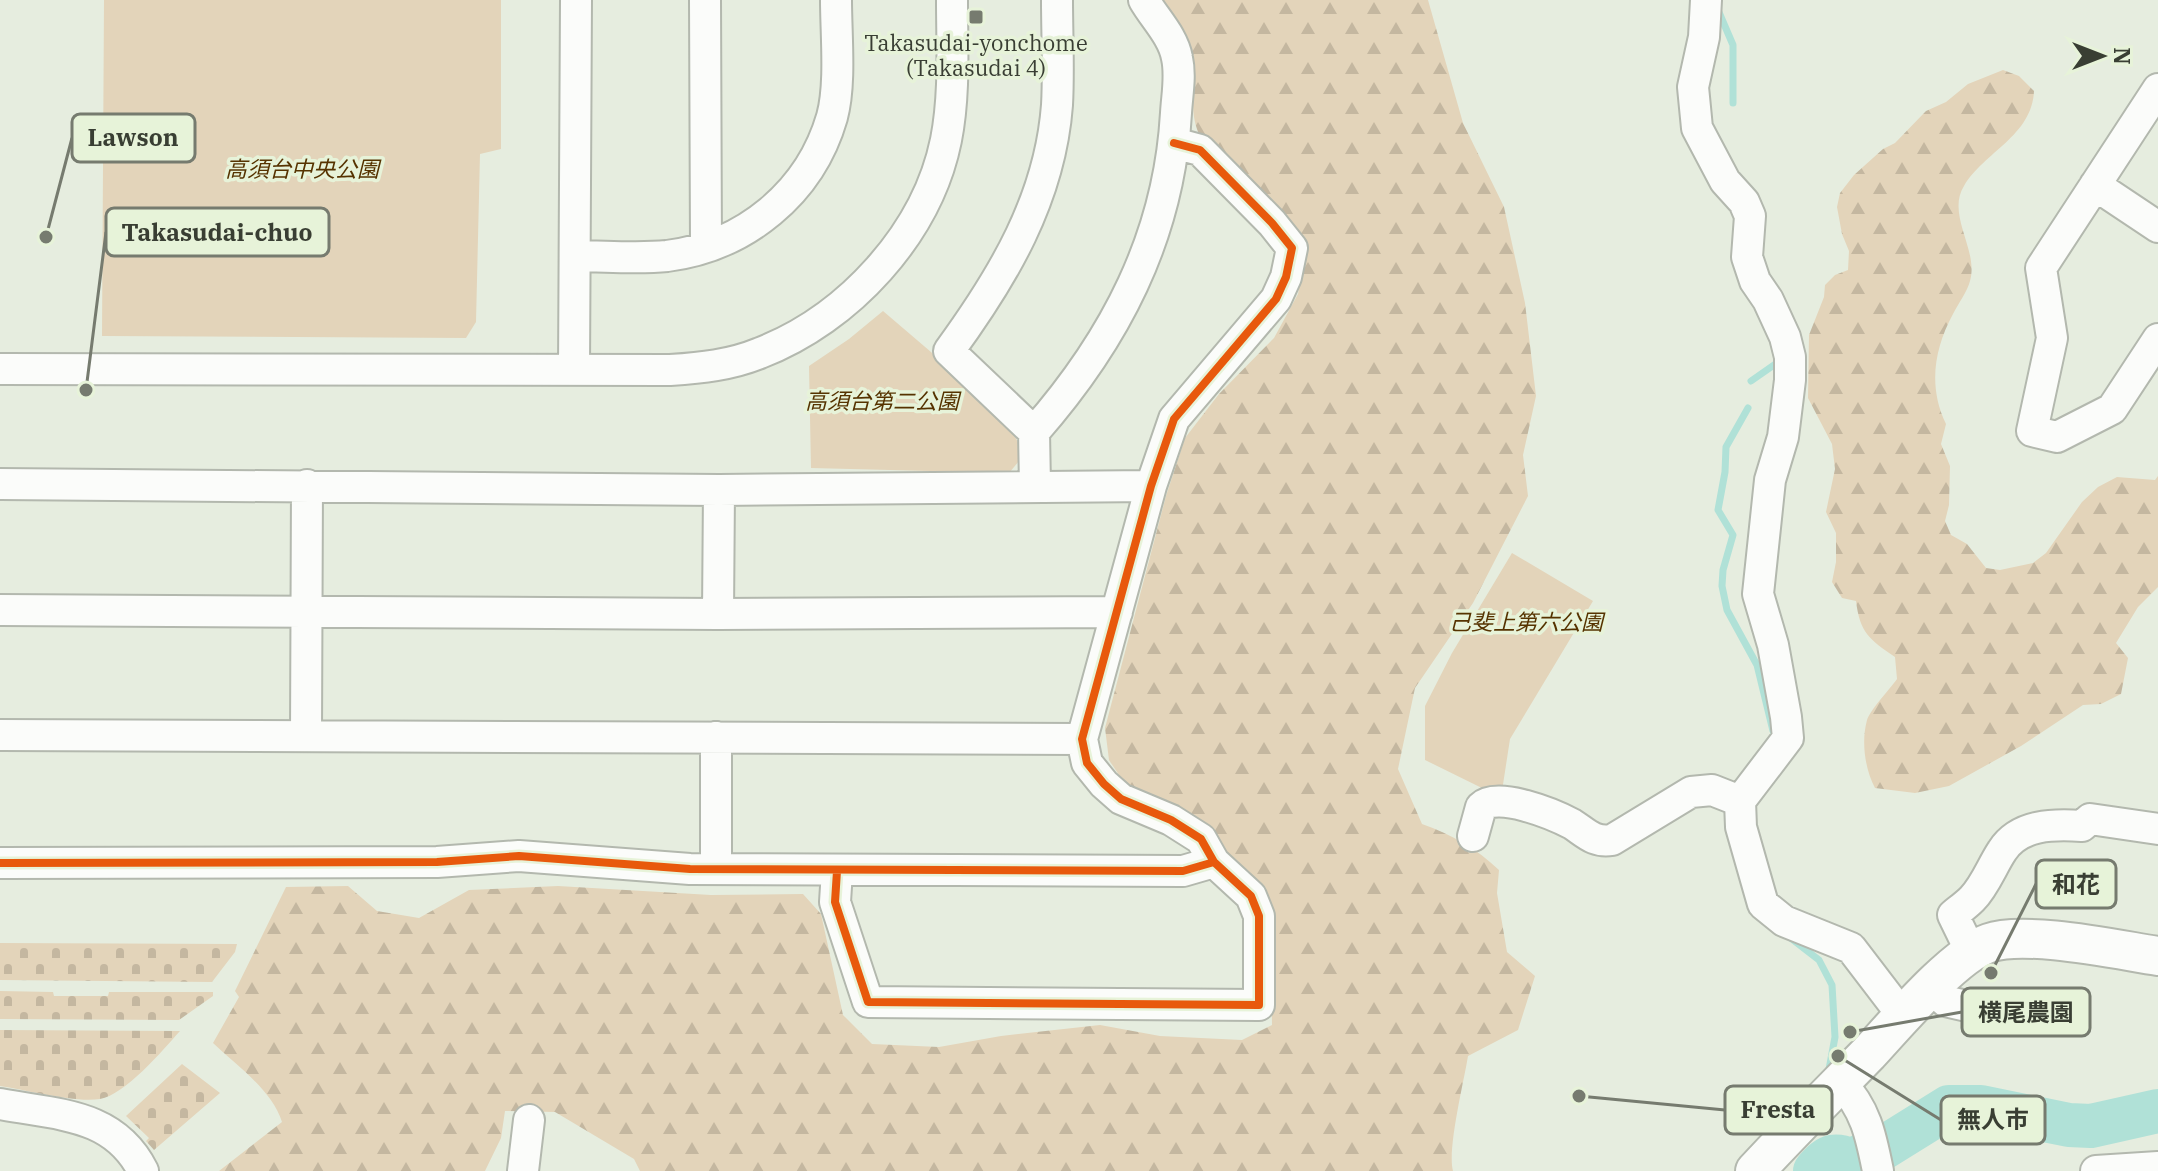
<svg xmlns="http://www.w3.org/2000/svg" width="2158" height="1171" viewBox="0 0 2158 1171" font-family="'IBM Plex Serif','Noto Sans JP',serif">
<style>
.forest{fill:url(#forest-firs)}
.cemetery{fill:url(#cemetery-stones)}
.park{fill:#e3d4ba}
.water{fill:url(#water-rules)}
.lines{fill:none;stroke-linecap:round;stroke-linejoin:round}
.stream{stroke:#b0e1d7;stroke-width:7}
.river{stroke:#b0e1d7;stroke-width:44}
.minor-casing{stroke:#b3b8ae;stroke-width:34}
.major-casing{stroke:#b3b8ae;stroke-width:42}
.minor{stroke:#fbfcfa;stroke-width:30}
.major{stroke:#fbfcfa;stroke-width:38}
.cycleway-casing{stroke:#e7f3d9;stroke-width:13}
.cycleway{stroke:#e8590c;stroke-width:8}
.poi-dot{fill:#767b6f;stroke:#e7f3d9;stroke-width:3}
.labels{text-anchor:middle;stroke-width:7;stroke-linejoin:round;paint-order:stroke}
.poi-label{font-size:22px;fill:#393e33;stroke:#e7f3d9}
.park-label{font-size:22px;font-style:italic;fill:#563300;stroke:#e7f3d9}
.leader{fill:none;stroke:#767b6f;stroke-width:3}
.callout-dot{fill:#767b6f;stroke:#e7f3d9;stroke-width:3}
.callout{fill:#e7f3d9;stroke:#767b6f;stroke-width:3}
.callout-label{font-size:24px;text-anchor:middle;font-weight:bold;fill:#393e33}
</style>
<defs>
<pattern id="forest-firs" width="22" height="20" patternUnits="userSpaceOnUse" patternTransform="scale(2)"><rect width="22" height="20" fill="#e3d4ba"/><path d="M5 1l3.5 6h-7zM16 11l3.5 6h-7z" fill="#c4b7a0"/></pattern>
<pattern id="cemetery-stones" width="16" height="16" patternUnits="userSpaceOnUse" patternTransform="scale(2)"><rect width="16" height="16" fill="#e3d4ba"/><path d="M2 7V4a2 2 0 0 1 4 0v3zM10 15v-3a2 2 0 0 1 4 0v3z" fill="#c4b7a0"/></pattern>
<pattern id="water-rules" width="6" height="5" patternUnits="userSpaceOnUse" patternTransform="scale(2)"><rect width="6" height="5" fill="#b0e1d7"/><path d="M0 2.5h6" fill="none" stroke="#98c2b9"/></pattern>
</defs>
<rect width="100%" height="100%" fill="#e6eddf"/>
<!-- forest -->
<path class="forest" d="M1163 0H1428L1463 123 1504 207 1525 303 1536 396 1523 455 1528 496 1473 603 1415 688 1398 769 1422 824C1451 834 1477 849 1499 870L1497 893 1507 952 1535 976 1518 1030 1468 1056C1464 1081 1447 1150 1453 1171H640L634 1159 555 1112 505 1111 501 1138 485 1171H219L282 1122C272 1090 236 1065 213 1043L239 997 235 991 286 887 348 886 377 911 419 918 469 890 558 886 711 895 803 894 821 914 843 1015 872 1044 939 1047 1001 1036 1100 1025 1160 1036 1242 1040 1272 1025 1270 902 1211 834 1170 805 1125 784 1109 760 1105 728 1166 496 1185 438 1219 394 1274 338 1298 294 1306 248 1199 134C1187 108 1198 78 1190 51 1184 34 1170 17 1163 0Z
M2003 70 2019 76 2034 91C2032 136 1984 152 1964 186 1946 215 1979 250 1970 281 1967 292 1958 304 1953 314 1934 349 1928 387 1946 424L1941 444 1950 466 1949 505 1945 521 1951 535 1967 544 1986 568 2000 570 2033 563 2046 553 2082 502 2098 487 2117 477 2155 480 2158 476V587L2138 607 2116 643 2128 658 2121 694 2101 704 2083 705 2021 746 1949 786 1915 793 1875 788C1865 769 1861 742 1867 720 1871 709 1889 690 1897 679L1895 657C1869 639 1860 633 1856 601L1842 598 1832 582 1836 562V533L1826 512 1835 469 1832 444 1808 398 1809 335 1824 297 1825 285 1835 275 1848 270 1849 251 1842 234 1837 207 1840 193 1854 175 1883 149 1895 143 1926 111 1946 102 1968 84Z"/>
<!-- cemetery -->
<path class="cemetery" d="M0 943 237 944 235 952 212 982 0 980Z
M0 991 53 992 54 996H108L109 992H213V996L179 1020 0 1019Z
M0 1030 180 1031C163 1050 125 1095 100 1099 74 1103 27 1090 0 1086Z
M182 1064 220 1093 154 1150 146 1141 149 1138 126 1116Z"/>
<!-- park -->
<path class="park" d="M104 0H501V149L480 154 476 322 466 338 102 336Z
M883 311 931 352 1014 435 1020 446 1019 461 1009 473 811 468 809 366 849 339Z
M1512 553 1593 601 1510 739 1502 791H1488L1425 760V706L1452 653Z"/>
<!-- water -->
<path class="water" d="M1939 1112 1894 1162 1880 1171H1819L1830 1158 1829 1155C1864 1135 1901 1124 1939 1112Z"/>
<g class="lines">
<!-- stream -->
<path class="stream" d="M1718 10 1733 45V103
M1751 381 1781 360
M1748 408 1726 447 1725 472 1718 510 1733 535 1723 570 1722 586 1727 610 1757 665 1773 731
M1788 936 1819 960 1832 985 1835 1037 1828 1075
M1812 1171 1826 1153 1859 1136 1857 1132"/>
<!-- river -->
<path class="river" d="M1815 1171C1832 1151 1836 1155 1859 1163L1949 1107H1981L2069 1125 2091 1126 2158 1111"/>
<defs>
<path id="minor" d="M705 0 706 247
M1706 0 1704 37 1693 87 1697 128 1725 181 1744 202 1750 216 1747 257 1755 281 1768 300 1785 337 1790 357V380L1783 437 1770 480 1758 594 1773 645 1786 717 1788 738 1740 801 1741 827 1763 904 1784 921 1851 948 1903 1016
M2158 89 2041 268 2052 338 2032 431 2057 437 2112 409 2158 339
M2095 185 2158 227
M575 256C605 256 637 259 667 256 745 246 810 193 832 117 841 84 836 35 836 0
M0 369 670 370C701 368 731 365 760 353 848 319 927 234 946 140 955 95 952 46 952 0
M574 370 576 0
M1034 432 949 351C1003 277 1050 199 1057 105 1059 70 1057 35 1057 0
M0 484 719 490 1151 486
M1035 486 1034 432C1115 340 1169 237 1176 113 1177 95 1181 76 1177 58 1173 36 1155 19 1144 0
M0 610 718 614 1117 612
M718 614 719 490
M0 735 1082 739
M306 735 307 485
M1473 836 1481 807C1497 791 1553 814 1572 824 1586 833 1594 843 1612 840L1691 792 1712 790 1740 801
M0 863 437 862 519 856 690 869 1183 871 1214 862
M716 869V737
M837 871 835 902 868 1002 1259 1005V916L1251 896 1214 862 1201 839 1171 820 1121 799 1104 784 1087 763 1082 739 1151 486 1174 419 1276 299 1286 277 1292 248 1272 223 1200 150 1174 143
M1971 952 1953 915C1959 910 1966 905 1972 899 1985 886 1992 866 2002 851 2019 824 2054 824 2082 826L2090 819 2158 829
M1933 987 1945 1001 2010 1016
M1840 1082C1866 1109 1871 1136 1878 1171
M0 1104C57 1115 114 1113 143 1171
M523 1171 529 1120
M2096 1171 2158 1167"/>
<path id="major" d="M1755 1171C1792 1131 1831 1092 1869 1053 1896 1024 1954 955 1989 943 2025 930 2118 950 2158 956"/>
</defs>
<!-- minor casing -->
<use href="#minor" class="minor-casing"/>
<!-- major casing -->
<use href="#major" class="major-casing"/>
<!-- minor -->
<use href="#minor" class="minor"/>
<!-- major -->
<use href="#major" class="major"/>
<defs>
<path id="cycleway" d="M0 863 437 862 519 856 690 869 1183 871 1214 862
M837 871 835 902 868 1002 1259 1005V916L1251 896 1214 862 1201 839 1171 820 1121 799 1104 784 1087 763 1082 739 1151 486 1174 419 1276 299 1286 277 1292 248 1272 223 1200 150 1174 143"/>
</defs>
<!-- cycleway casing -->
<use href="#cycleway" class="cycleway-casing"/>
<!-- cycleway -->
<use href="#cycleway" class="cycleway"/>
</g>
<!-- markers -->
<rect class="poi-dot" x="968" y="9" width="16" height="16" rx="4"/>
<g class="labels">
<!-- poi labels -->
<g class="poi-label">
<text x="976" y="51">Takasudai-yonchome<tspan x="976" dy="25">(Takasudai 4)</tspan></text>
</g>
<!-- park labels -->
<g class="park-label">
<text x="302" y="177">高須台中央公園</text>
<text x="882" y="409">高須台第二公園</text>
<text x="1526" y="630">己斐上第六公園</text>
</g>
</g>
<!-- callouts -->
<path class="leader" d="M46 237L72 138M86 390L106 232M1991 973L2036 884M1850 1032L1962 1012M1579 1096L1725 1110M1838 1056L1941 1120"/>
<g class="callout-dot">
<circle cx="46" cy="237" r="8"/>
<circle cx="86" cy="390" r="8"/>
<circle cx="1991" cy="973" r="8"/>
<circle cx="1850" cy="1032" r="8"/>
<circle cx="1579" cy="1096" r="8"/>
<circle cx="1838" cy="1056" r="8"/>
</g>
<g class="callout">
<rect x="72" y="114" width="123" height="48" rx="8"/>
<rect x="106" y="208" width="223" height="48" rx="8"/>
<rect x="2036" y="860" width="80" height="48" rx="8"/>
<rect x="1962" y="988" width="128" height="48" rx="8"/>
<rect x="1725" y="1086" width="107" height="48" rx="8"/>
<rect x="1941" y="1096" width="104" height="48" rx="8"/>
</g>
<g class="callout-label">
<text x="133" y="146">Lawson</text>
<text x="217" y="241">Takasudai-chuo</text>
<text x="2076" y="893">和花</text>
<text x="2026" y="1021">横尾農園</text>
<text x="1778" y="1118">Fresta</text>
<text x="1993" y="1128">無人市</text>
</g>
<!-- north arrow -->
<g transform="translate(2102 56) rotate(90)" stroke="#e7f3d9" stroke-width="6" paint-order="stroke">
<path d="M0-6L14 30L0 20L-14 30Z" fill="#393e33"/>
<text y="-12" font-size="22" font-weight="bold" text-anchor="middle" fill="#393e33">N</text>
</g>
</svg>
